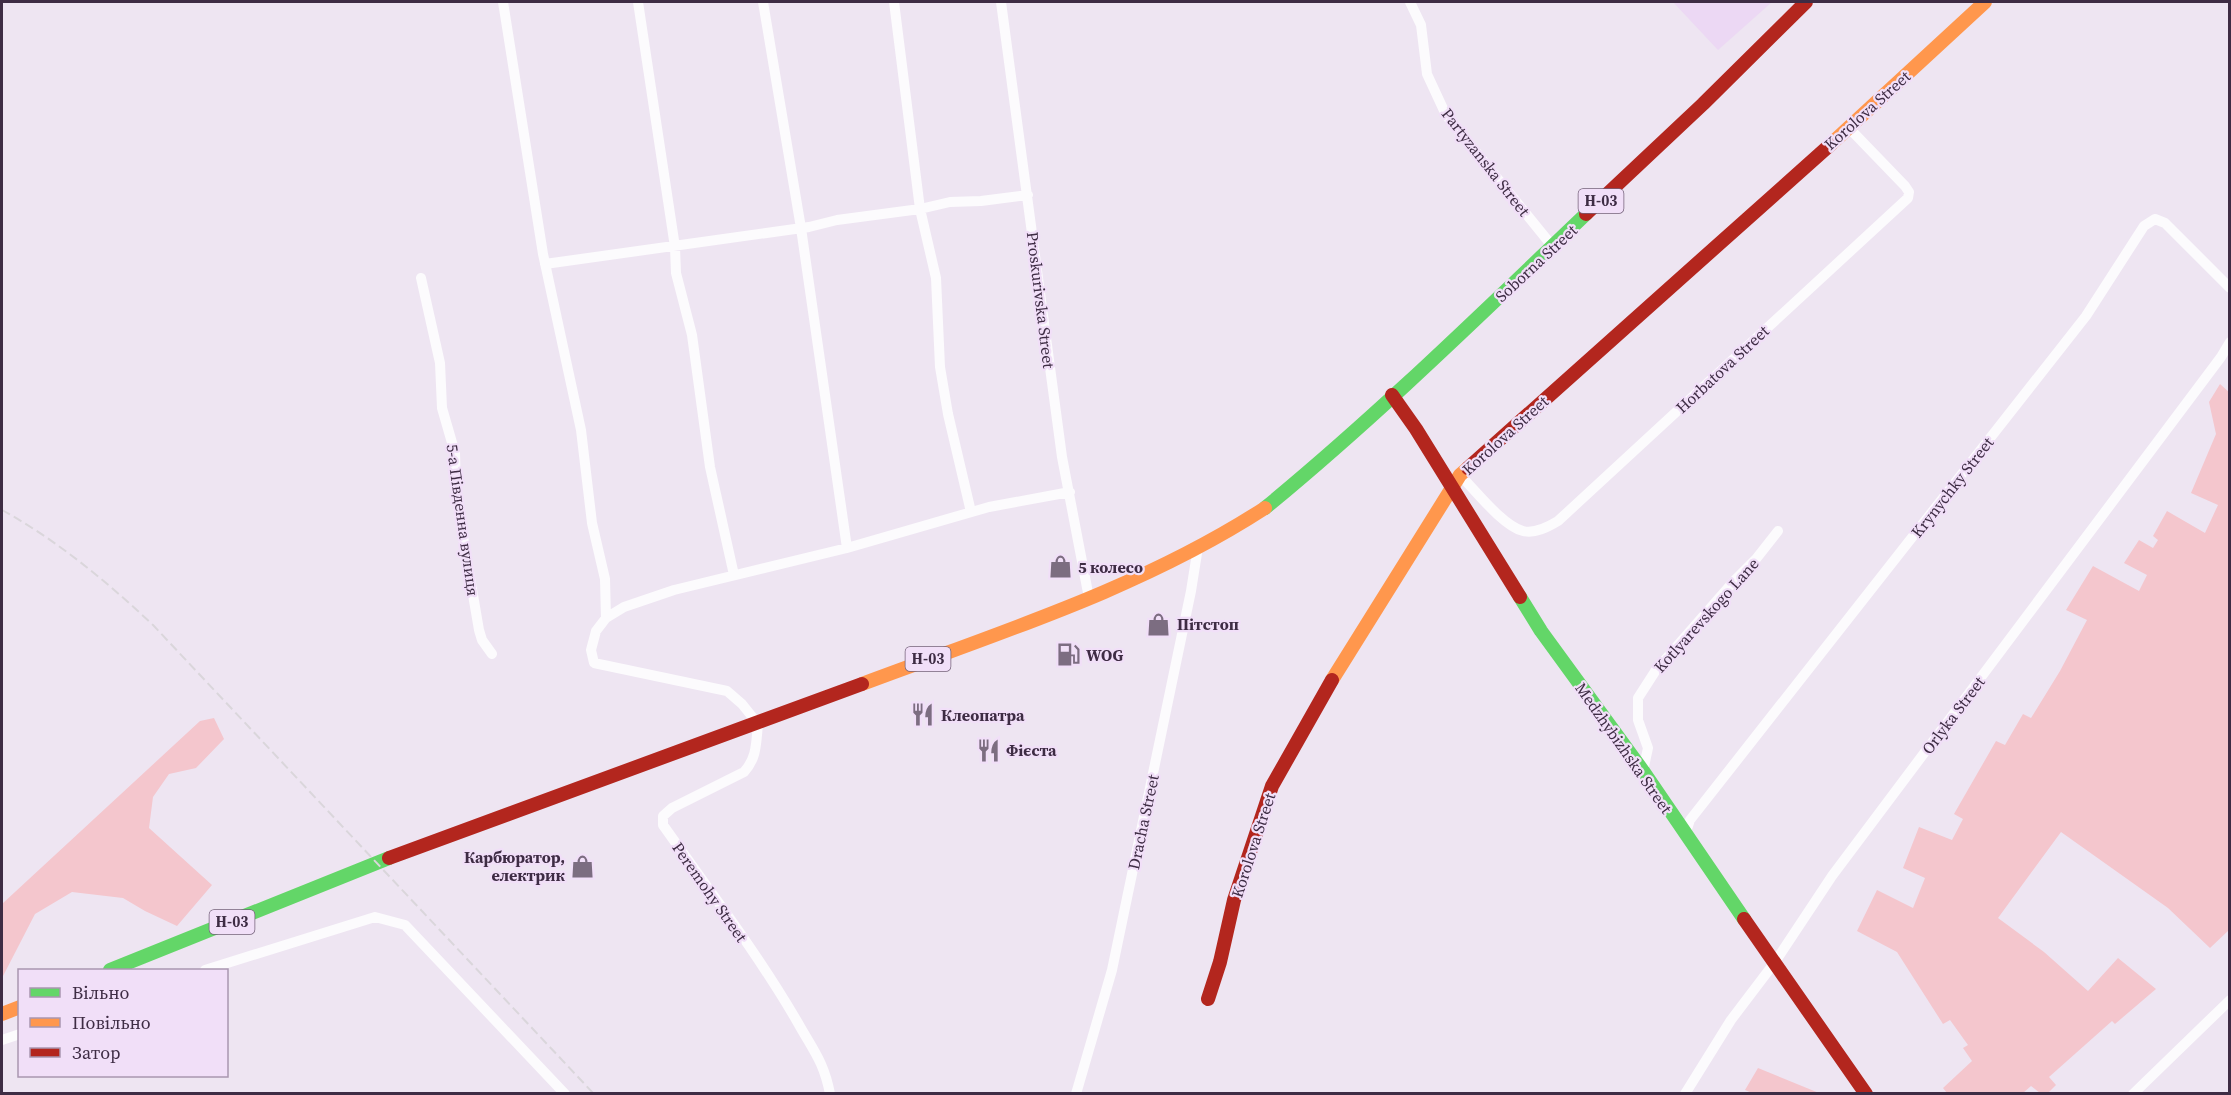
<svg xmlns="http://www.w3.org/2000/svg" width="2231" height="1095" viewBox="0 0 2231 1095" font-family="'Source Serif 4',serif">
<style>
.built{fill:#ecd8f4}
.green{fill:#f4c6cd}
.lines{fill:none;stroke-linecap:round;stroke-linejoin:round}
.street{stroke:#fcfbfd;stroke-width:10}
.fast{stroke:#63d668;stroke-width:14}
.slow{stroke:#ff974d;stroke-width:14}
.jam{stroke:#b3261e;stroke-width:14}
.rail{stroke:#dad6db;stroke-width:2;stroke-dasharray:9 4.5;stroke-linecap:butt}
.labels{text-anchor:middle;stroke-width:4.5;stroke-linejoin:round;paint-order:stroke}
.shield{fill:#f1dff8;stroke:#74627a;stroke-width:1.5}
.shield-label{font-size:15px;font-weight:bold;fill:#3e2c44}
.street-label{font-size:16px;fill:#3e2c44;stroke:#f1dff8}
.poi-label{font-size:16px;font-weight:bold;fill:#3e2c44;stroke:#f1dff8;text-anchor:start}
</style>
<rect width="100%" height="100%" fill="#eee5f2"/>
<!-- built -->
<path class="built" d="M1673 2H1772L1718 50Z"/>
<!-- green -->
<path class="green" d="M2220 384 2230 393 2229 930 2210 948 2168 908 2061 832 1998 918 2044 952 2088 991 2118 958 2156 989 2115 1024 2112 1021 2049 1077 2056 1085 2048 1093H2040L2031 1086 2023 1093H1947L1943 1088 1972 1061 1963 1048 1968 1045 1950 1020 1943 1024 1897 952 1857 931 1877 890 1913 908 1925 878 1903 868 1919 827 1952 840 1963 819 1954 814 1996 741 2005 745 2023 714 2031 718 2060 671 2087 620 2066 610 2093 566 2139 591 2147 575 2124 563 2139 540 2153 548 2158 540 2153 536 2167 511 2205 533 2218 505 2191 493 2216 434 2209 402Z
M214 718 224 739 196 768 169 774 153 797 149 828 212 885 177 926 145 911 123 898 72 892 35 914 2 978V904L200 721Z
M1758 1068 1819 1093H1752L1745 1090Z"/>
<g class="lines">
<!-- street -->
<path class="street" d="M503 2 543 254 581 430 592 523 605 579 606 618
M638 2 675 247 676 273 692 335 710 467 734 575
M763 2 801 228 847 548
M894 2 920 209 936 278 940 367 948 414 971 512
M1001 2 1062 457 1089 598
M1410 2 1421 25 1427 74 1446 115 1553 247
M545 264 809 227 837 220 920 209 950 202 981 201 1028 195
M421 278 440 363 442 408 455 453 456 489 460 519 479 630 482 640 492 654
M1460 475C1475 490 1503 526 1523 531 1535 534 1548 527 1558 521L1908 198 1909 192 1905 186 1849 128
M1643 771 1648 748 1638 720V698L1656 670 1734 581 1756 559 1778 531
M1685 835 1690 820 2086 316 2144 226 2155 219 2165 223 2230 288
M205 970 375 917 405 925 565 1094
M2 1040 20 1034
M830 1094C824 1062 813 1050 798 1023 758 954 709 890 663 825V816L672 808 744 772C757 758 756 743 758 724L742 704 727 691 594 663 591 650 596 631 606 618 624 607 674 590 847 548 989 507 1070 492
M1076 1094 1112 970 1191 591 1198 547
M1685 1094 1731 1020 1775 962 1832 876 2221 357 2230 342
M2133 1094 2230 1000"/>
<!-- fast -->
<path class="fast" d="M1265 508C1377 416 1481 314 1586 214
M1520 597 1541 631 1643 771 1744 919
M110 970 389 858"/>
<!-- slow -->
<path class="slow" d="M1831 144 1985 2
M1332 680 1460 475 1468 468
M862 684C998 633 1142 588 1265 508
M2 1014 20 1007"/>
<!-- jam -->
<path class="jam" d="M1586 214 1703 104 1806 2
M1392 395 1416 429 1520 597
M1468 468 1831 144
M389 858 862 684
M1744 919 1866 1094
M1208 999 1220 962 1234 900 1272 786 1332 680"/>
<!-- rail -->
<path class="rail" d="M2 510C58 541 106 581 153 625L594 1094"/>
</g>
<!-- icons -->
<defs>
<symbol id="shop-bare" viewBox="-9 -9 18 18"><path d="M-5-2.5h2.3a2.7 3.5 0 0 1 5.4 0H5L5.5 6h-11ZM-1.5-2.5h3a1.5 2.3 0 0 0-3 0Z" fill="#7c6d81" stroke="#f1dff8" stroke-width="2.5" paint-order="stroke"/></symbol>
<symbol id="fuel-bare" viewBox="-9 -9 18 18"><path d="M-5.5-6h7V0h2V4h1.3V-2.5L3-4.5l.8-.8L6-3V5H2.5V1h-1V6h-7ZM-4.2-4.7v3.2H.2V-4.7Z" fill="#7c6d81" stroke="#f1dff8" stroke-width="2.5" paint-order="stroke"/></symbol>
<symbol id="restaurant-bare" viewBox="-9 -9 18 18"><path d="M-5-6h1v4h1v-4h1v4h1v-4h1v5L-1.5 .5V6h-2V.5L-5-1ZM5-6V6H3V1.5H1.5Q1.5-4 5-6Z" fill="#7c6d81" stroke="#f1dff8" stroke-width="2.5" paint-order="stroke"/></symbol>
</defs>
<g fill-rule="evenodd">
<use href="#shop-bare" x="1044" y="550" width="33" height="33"/>
<use href="#shop-bare" x="1142" y="608" width="33" height="33"/>
<use href="#fuel-bare" x="1052" y="638" width="33" height="33"/>
<use href="#restaurant-bare" x="906" y="698" width="33" height="33"/>
<use href="#restaurant-bare" x="972" y="734" width="33" height="33"/>
<use href="#shop-bare" x="566" y="850" width="33" height="33"/>
</g>
<g class="labels">
<!-- shield labels -->
<g class="shield">
<rect x="1578.5" y="189" width="45" height="24" rx="4.5"/>
<rect x="905.5" y="647" width="45" height="24" rx="4.5"/>
<rect x="209.5" y="910" width="45" height="24" rx="4.5"/>
</g>
<g class="shield-label">
<text x="1601" y="206">Н-03</text>
<text x="928" y="664">Н-03</text>
<text x="232" y="927">Н-03</text>
</g>
<!-- street labels -->
<g class="street-label">
<text transform="translate(1867 110) rotate(-42)" y="6">Korolova Street</text>
<text transform="translate(1486 162) rotate(52)" y="6">Partyzanska Street</text>
<text transform="translate(1536 263) rotate(-43)" y="6">Soborna Street</text>
<text transform="translate(1041 300) rotate(83)" y="6">Proskurivska Street</text>
<text transform="translate(1722 369) rotate(-43)" y="6">Horbatova Street</text>
<text transform="translate(1505 435) rotate(-42)" y="6">Korolova Street</text>
<text transform="translate(1952 487) rotate(-52)" y="6">Krynychky Street</text>
<text transform="translate(463 520) rotate(82)" y="6">5-а Південна вулиця</text>
<text transform="translate(1706 615) rotate(-48)" y="6">Kotlyarevskogo Lane</text>
<text transform="translate(1953 715) rotate(-53)" y="6">Orlyka Street</text>
<text transform="translate(1624 748) rotate(55)" y="6">Medzhybizhska Street</text>
<text transform="translate(1143 822) rotate(-78)" y="6">Dracha Street</text>
<text transform="translate(1253 845) rotate(-72)" y="6">Korolova Street</text>
<text transform="translate(710 892) rotate(55)" y="6">Peremohy Street</text>
</g>
<!-- poi labels -->
<g class="poi-label">
<text x="1078" y="573">5 колесо</text>
<text x="1177" y="630">Пітстоп</text>
<text x="1086" y="661">WOG</text>
<text x="941" y="721">Клеопатра</text>
<text x="1006" y="756">Фієста</text>
<text x="565" y="863" text-anchor="end">Карбюратор,<tspan x="565" dy="18">електрик</tspan></text>
</g>
</g>
<!-- border -->
<rect width="2231" height="1095" fill="none" stroke="#3e2c44" stroke-width="6"/>
<!-- legend -->
<rect x="18" y="969" width="210" height="108" fill="#f1dff8" stroke="#a997b0" stroke-width="1.5"/>
<rect x="30" y="988" width="30" height="9" fill="#63d668" stroke="#a997b0" stroke-width="1.5"/>
<text x="72" y="999" font-size="18" fill="#3e2c44">Вільно</text>
<rect x="30" y="1018" width="30" height="9" fill="#ff974d" stroke="#a997b0" stroke-width="1.5"/>
<text x="72" y="1029" font-size="18" fill="#3e2c44">Повільно</text>
<rect x="30" y="1048" width="30" height="9" fill="#b3261e" stroke="#a997b0" stroke-width="1.5"/>
<text x="72" y="1059" font-size="18" fill="#3e2c44">Затор</text>
</svg>
